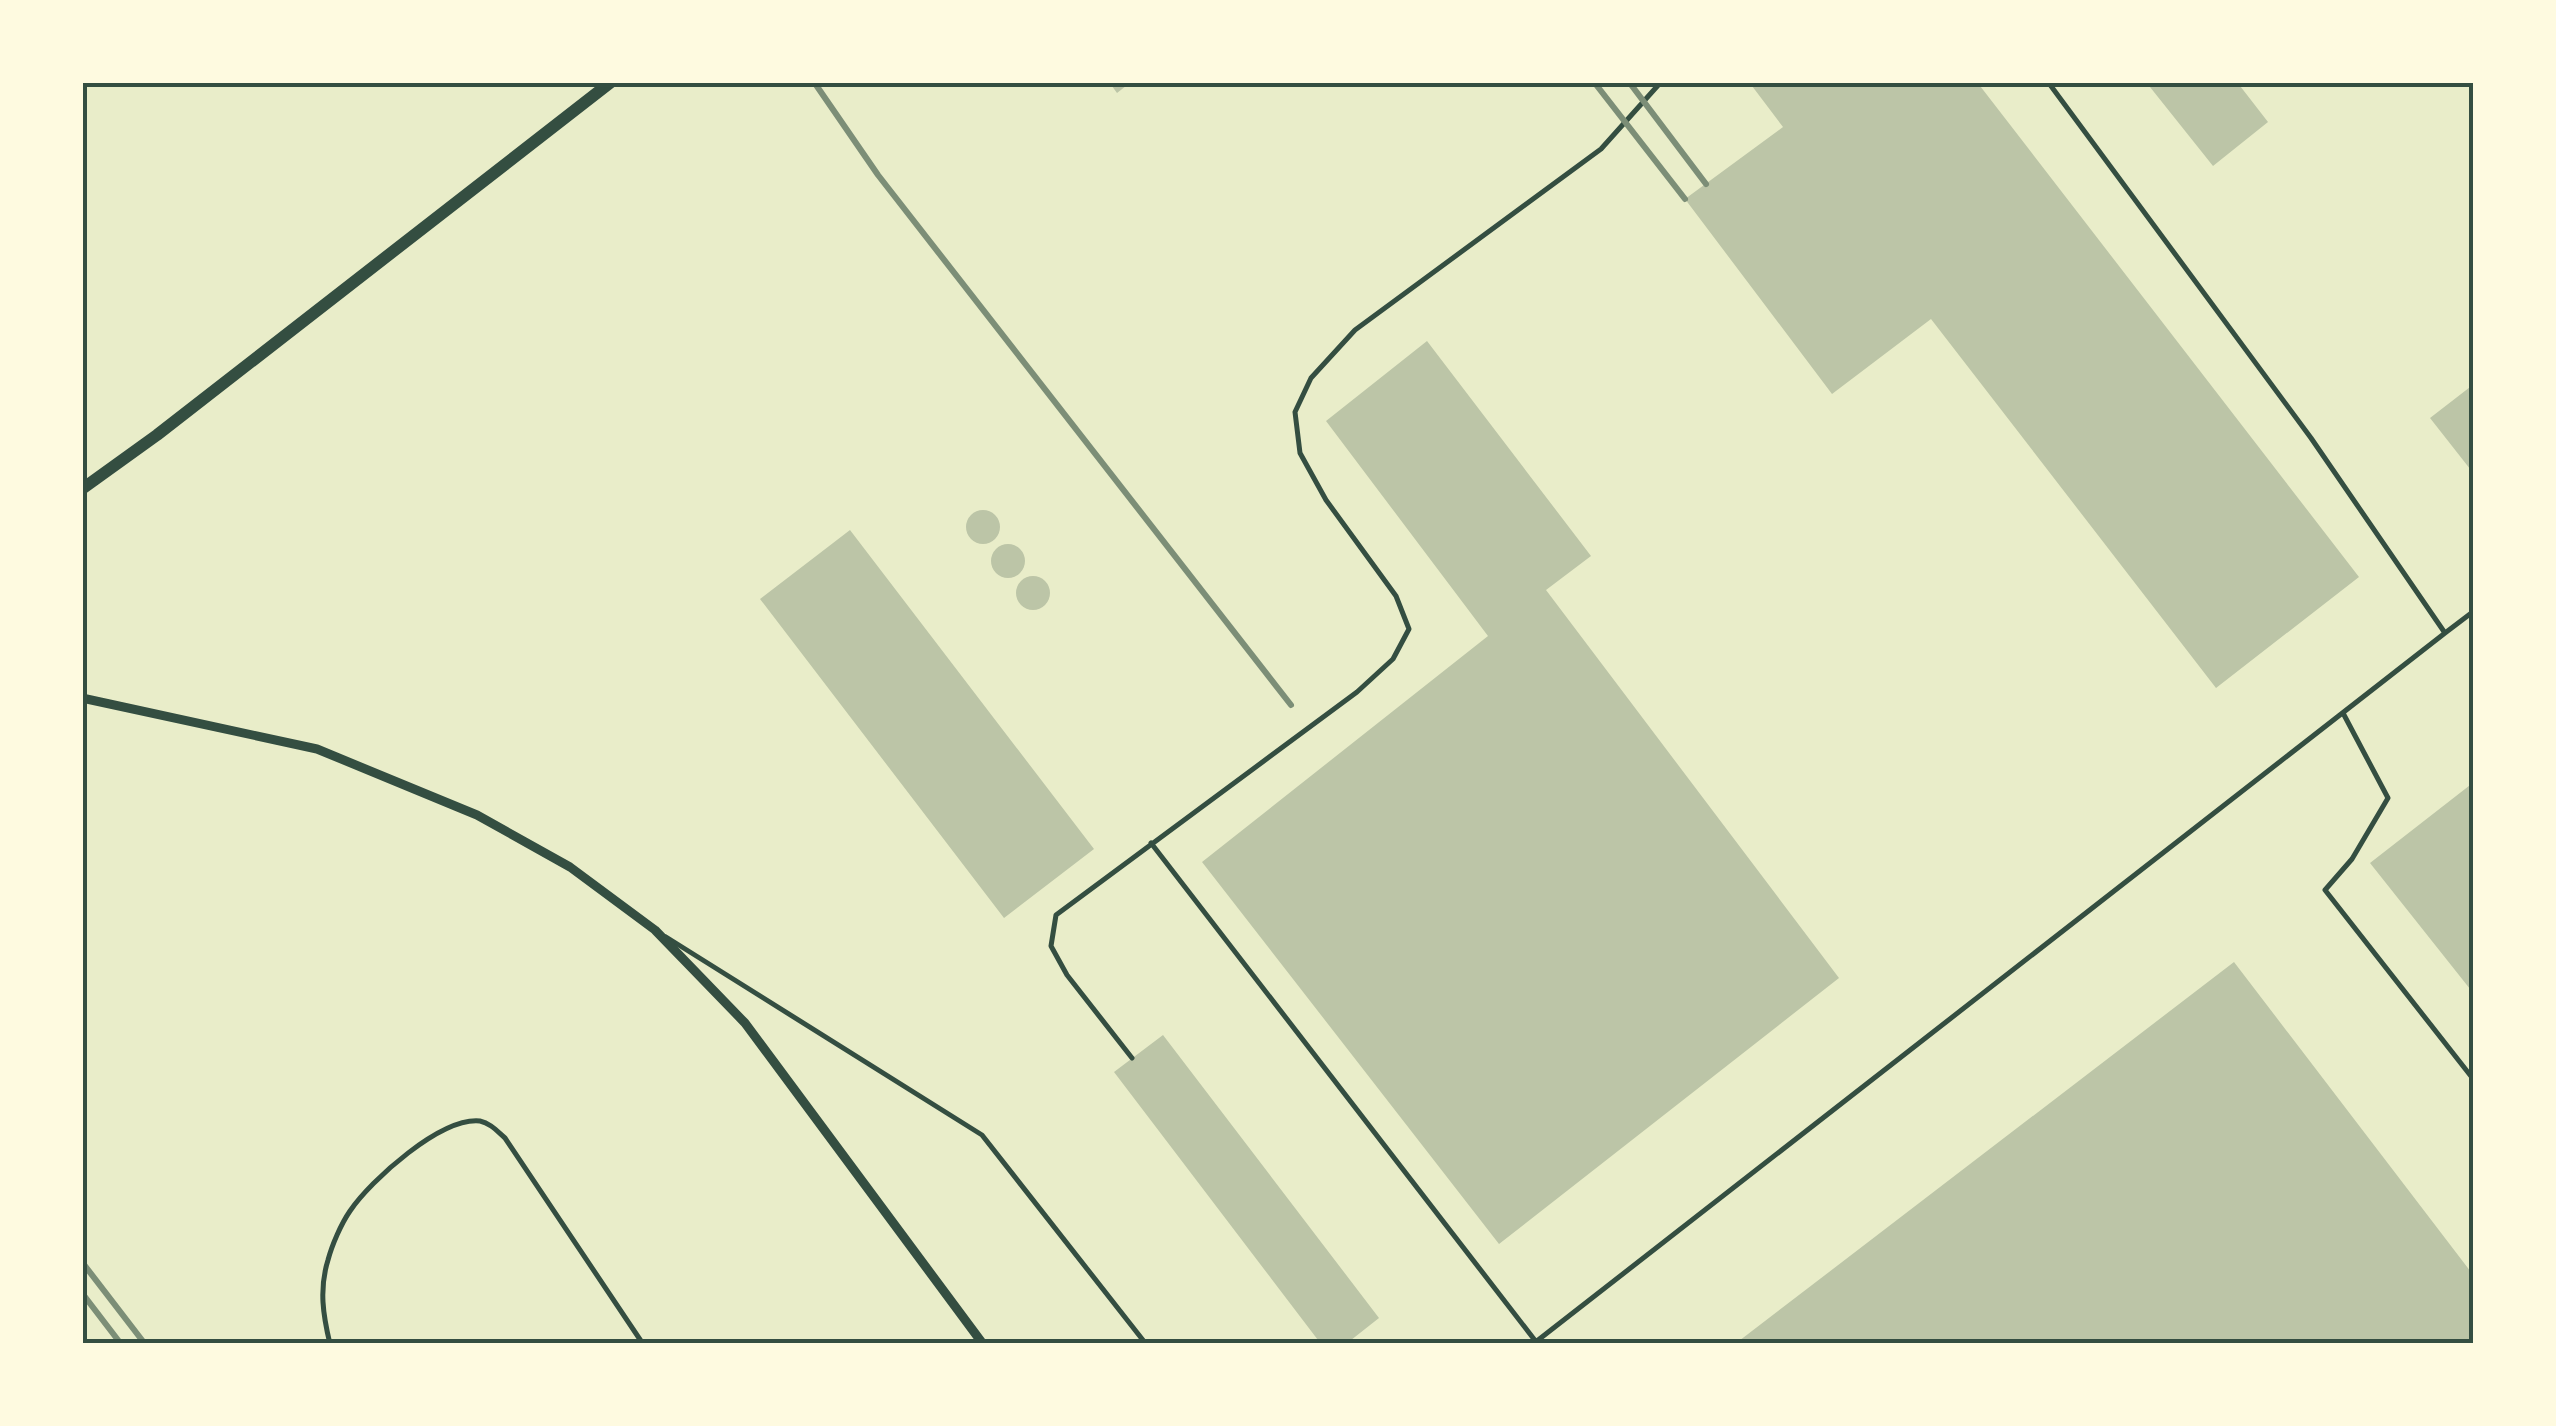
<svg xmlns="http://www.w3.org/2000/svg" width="2556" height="1426" viewBox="0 0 2556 1426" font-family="'Roboto Condensed',sans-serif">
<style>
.building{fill:#bcc5a7}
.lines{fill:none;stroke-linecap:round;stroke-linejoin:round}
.service{stroke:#344e41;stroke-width:5}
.minor{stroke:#344e41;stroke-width:9}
.secondary{stroke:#344e41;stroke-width:12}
.rail{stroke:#7c8e77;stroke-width:6}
.neatline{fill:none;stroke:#344e41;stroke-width:4}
</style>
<rect width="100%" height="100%" fill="#e9edc9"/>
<!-- building -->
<path class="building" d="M1109 82H1131L1117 93Z
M1749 82H1977L2359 577 2216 688 1931 319 1832 394 1685 199 1783 127Z
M2146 82H2237L2268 122 2213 166Z
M1427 341 1591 556 1546 590 1839 978 1499 1244 1202 862 1488 636 1326 421Z
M2474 384V474L2430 418Z
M966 527a17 17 0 1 1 34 0a17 17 0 1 1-34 0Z
M850 530 1094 849 1004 918 760 599Z
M991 561a17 17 0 1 1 34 0a17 17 0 1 1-34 0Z
M1016 593a17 17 0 1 1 34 0a17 17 0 1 1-34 0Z
M2474 782V994L2370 863Z
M2234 962 2474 1276V1344H1735Z
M1163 1035 1379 1318 1346 1344H1321L1114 1072Z"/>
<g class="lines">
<!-- service -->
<path class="service" d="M2445 633 2474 611
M2343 713 2388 798 2352 859 2325 890 2474 1080
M1151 843 1537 1343
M666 937 982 1135 1146 1344
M1132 1058 1067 975 1051 946 1056 915 1357 692 1393 659 1409 629 1396 596 1326 500 1300 453 1295 412 1311 378 1355 330 1601 149 1661 82
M330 1344C323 1315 319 1289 328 1260 332 1245 341 1224 350 1211 371 1180 441 1117 480 1121 490 1123 497 1131 505 1138L643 1344
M1533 1344 2445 633 2311 438 2048 82"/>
<!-- minor -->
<path class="minor" d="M82 698 317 749 477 815 570 867 655 930 745 1023 983 1344"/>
<!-- secondary -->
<path class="secondary" d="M82 489 157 435 611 82"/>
<!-- rail -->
<path class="rail" d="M814 82 878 175 1291 705
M1594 82 1685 199
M1629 82 1706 184
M82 1262 145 1344
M82 1293 121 1344"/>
</g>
<!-- border -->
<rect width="2556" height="1426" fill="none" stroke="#fefae0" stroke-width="170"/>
<rect x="85" y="85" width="2386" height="1256" class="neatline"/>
</svg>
